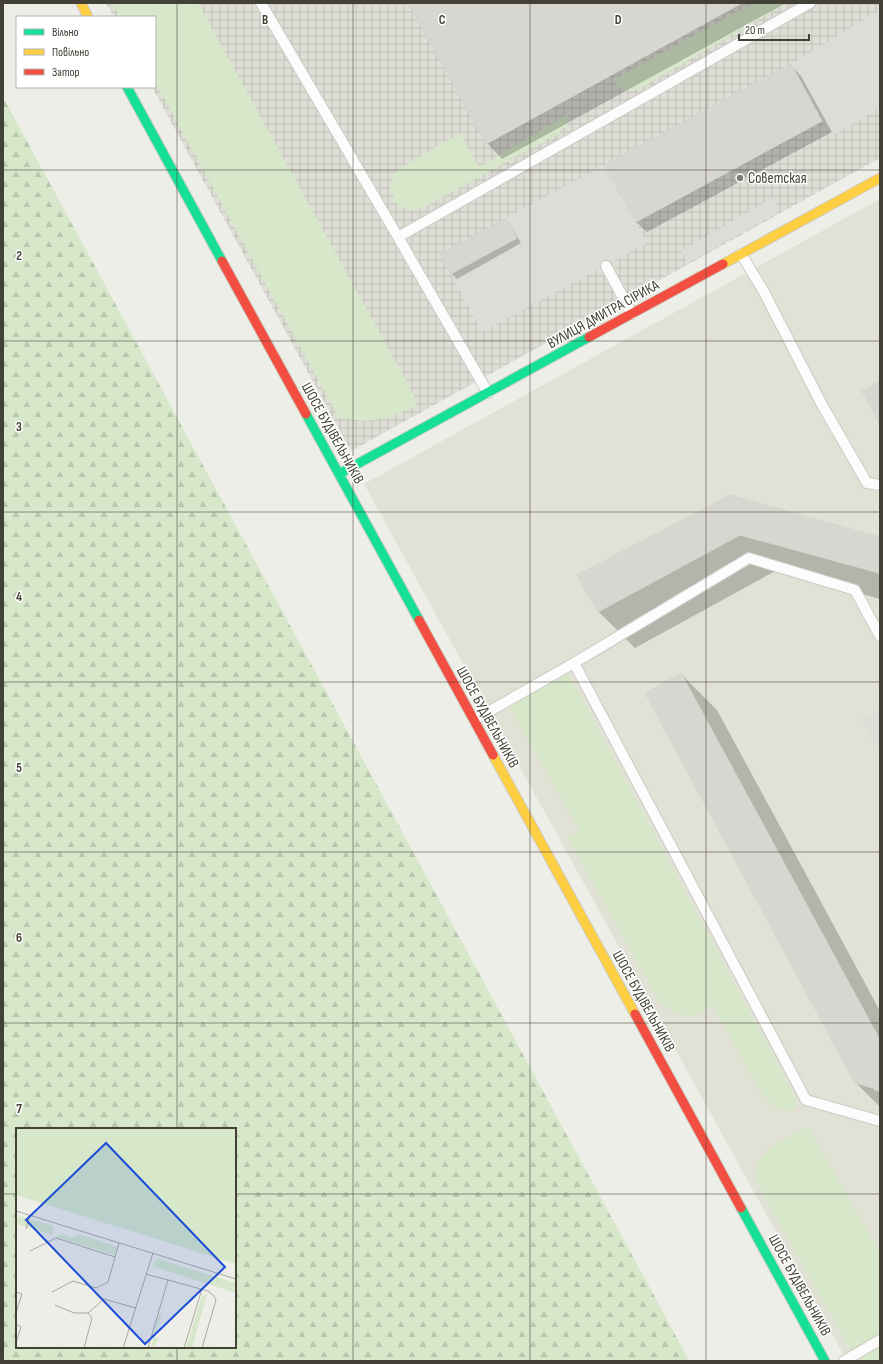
<svg xmlns="http://www.w3.org/2000/svg" width="883" height="1364" viewBox="0 0 883 1364" font-family="'Sofia Sans Condensed',sans-serif">
<style>
.residential{fill:#e2e1d5}
.industrial{fill:url(#industrial-grid)}
.green{fill:#d6e8c9}
.forest{fill:url(#forest-firs);fill-rule:evenodd}
.parking{fill:#ddddd8}
.shadow{fill:#0003}
.building{fill:#d7d6d0;stroke:#d6d5ce}
.lines{fill:none;stroke-linecap:round;stroke-linejoin:round}
.lane-casing{stroke:#cccbc5;stroke-width:12}
.fast-casing{stroke:#cdccbf;stroke-width:11}
.slow-casing{stroke:#cdccbf;stroke-width:11}
.jam-casing{stroke:#cdccbf;stroke-width:11}
.lane{stroke:#fcfcfc;stroke-width:10}
.fast{stroke:#16e098;stroke-width:9}
.slow{stroke:#ffcf43;stroke-width:9}
.jam{stroke:#f24e42;stroke-width:9}
.grid{fill:none;stroke:#434035;stroke-width:1;stroke-opacity:0.55}
.poi-dot{fill:#7f7d74;stroke:#fff;stroke-width:1.5}
.labels{text-anchor:middle;stroke-width:3;stroke-linejoin:round;paint-order:stroke}
.poi-label{font-size:15px;fill:#434035;stroke:#fff;text-anchor:start}
.street-label{font-size:15px;fill:#434035;stroke:#fff}
.inset-road{fill:none;stroke:#aaa8a0;stroke-width:1}
.view{fill:#1d4ed8;fill-opacity:0.15;stroke:#1d4ed8;stroke-width:2}
.inset-edge{fill:none;stroke:#434035;stroke-width:2}
.grid-label{font-size:13px;text-anchor:middle;font-weight:bold;fill:#434035;stroke:#fff;stroke-width:3;stroke-linejoin:round;paint-order:stroke}
</style>
<defs>
<pattern id="industrial-grid" width="8" height="8" patternUnits="userSpaceOnUse"><rect width="8" height="8" fill="#deddd6"/><path d="M0 4h8M4 0v8" fill="none" stroke="#c0bfb8"/></pattern>
<pattern id="forest-firs" width="22" height="20" patternUnits="userSpaceOnUse"><rect width="22" height="20" fill="#d6e8c9"/><path d="M5 1l3.5 6h-7zM16 11l3.5 6h-7z" fill="#b9c8ad"/></pattern>
</defs>
<rect width="100%" height="100%" fill="#eeeee8"/>
<!-- residential -->
<path class="residential" d="M880 199V1361H847L364 484Z"/>
<!-- industrial -->
<path class="industrial" d="M106 3H880V158L351 451 152 87H155V17H114Z"/>
<!-- green -->
<path class="green" d="M112 3H198L402 373 414 396 417 405C386 421 374 423 339 418L155 82V17H120Z
M753 3H787L637 90C625 93 621 89 613 80Z
M568 114 567 125 559 133 421 209 411 210 401 207 395 202 390 186 394 174 400 168 460 133 479 167Z
M568 673 798 1102C795 1108 793 1111 787 1111 766 1112 749 1070 740 1054 731 1038 722 1022 713 1005L692 1017C677 1014 671 1011 659 1001L568 838 580 831 509 706Z
M808 1127 880 1253V1361H857L757 1183C756 1176 755 1168 759 1161 767 1147 793 1135 808 1127Z"/>
<!-- forest -->
<path class="forest" d="M3 97 670 1325 689 1361H3ZM17 1129H235V1347H17Z"/>
<!-- parking -->
<path class="parking" d="M880 10V108L832 136 791 64Z
M604 165 647 243 482 332 451 274 516 238 506 218Z
M772 198 780 211 688 263 681 251Z
M880 709V752L861 720Z"/>
<!-- shadow -->
<path class="shadow" d="M409 3H786L502 159 487 143Z
M791 65 801 76 832 132 647 232 636 222 606 166Z
M505 219 510 224 521 243 457 279 452 274 441 255Z
M730 496 880 538V599L777 570 635 648 599 612 578 576Z
M681 674 717 710 880 1011V1089L874 1088V1090L880 1091V1107L856 1083Z"/>
<!-- building -->
<path class="building" d="M408 3H742L486 144Z
M791 64 822 121 636 222 604 165Z
M506 218 517 238 451 274 440 254Z
M880 381V424L862 391Z
M730 495 880 537V575L879 573 740 535 598 612 577 575Z
M681 673 880 1040V1090L855 1083 645 693Z"/>
<g class="lines">
<defs>
<path id="lane" d="M261 3 398 237
M741 254 764 292 821 403 867 483 880 485
M606 266 632 314
M488 393 398 237 810 3
M574 663 806 1100 880 1121
M474 720 574 663 749 558 855 590 880 636
M844 1361 880 1340"/>
<path id="fast" d="M127 87 222 261
M306 414 419 620
M339 474 589 337
M741 1208 825 1361"/>
<path id="slow" d="M81 3 88 17
M723 264 880 178
M493 755 635 1014"/>
<path id="jam" d="M222 261 306 414
M589 337 723 264
M419 620 493 755
M635 1014 741 1208"/>
</defs>
<!-- lane casing -->
<use href="#lane" class="lane-casing"/>
<!-- fast casing -->
<use href="#fast" class="fast-casing"/>
<!-- slow casing -->
<use href="#slow" class="slow-casing"/>
<!-- jam casing -->
<use href="#jam" class="jam-casing"/>
<!-- lane -->
<use href="#lane" class="lane"/>
<!-- fast -->
<use href="#fast" class="fast"/>
<!-- slow -->
<use href="#slow" class="slow"/>
<!-- jam -->
<use href="#jam" class="jam"/>
</g>
<!-- grid -->
<path class="grid" d="M177 3V1129M353 3V1361M530 3V1361M706 3V1361M3 170H880M3 341H880M3 512H880M3 682H880M3 852H880M3 1023H880M3 1194H17M235 1194H880M177 1347V1361"/>
<!-- markers -->
<circle class="poi-dot" cx="740" cy="178" r="4"/>
<g class="labels">
<!-- poi labels -->
<g class="poi-label">
<text x="748" y="183">Советская</text>
</g>
<!-- street labels -->
<g class="street-label">
<text transform="translate(603 314) rotate(-29)" y="5">ВУЛИЦЯ ДМИТРА СІРИКА</text>
<text transform="translate(333 433) rotate(61)" y="5">ШОСЕ БУДІВЕЛЬНИКІВ</text>
<text transform="translate(488 717) rotate(61)" y="5">ШОСЕ БУДІВЕЛЬНИКІВ</text>
<text transform="translate(644 1001) rotate(61)" y="5">ШОСЕ БУДІВЕЛЬНИКІВ</text>
<text transform="translate(800 1285) rotate(61)" y="5">ШОСЕ БУДІВЕЛЬНИКІВ</text>
</g>
</g>
<!-- overview -->
<g transform="translate(16 1128)">
<rect width="220" height="220" fill="#eeeee8"/>
<path d="M3 88 37 98V107L0 96ZM44 106 56 110 62 106 84 113 101 119 99 127 40 109ZM142 131 220 155V165L136 138ZM191 166 176 220H170L186 168ZM146 185 139 209 142 210 139 219 135 220 143 186Z" fill="#d6e8c9"/>
<path d="M1 0H220V136L0 67Z" fill="#d6e8c9"/>
<path class="inset-road" d="M0 83 220 151M10 101 14 87M14 123 40 110 99 129M130 146 152 152 132 220M152 152 192 163 198 168 200 172 186 220M0 164 6 166 0 185M36 164 57 153 80 160 92 154 103 115M39 177 58 185H72L88 171 120 180M0 196 5 199 0 215M68 220 76 190 72 185M107 220 137 125M168 220 186 161"/>
<path class="view" d="M90 15 209 139 129 216 10 92Z"/>
<rect width="220" height="220" class="inset-edge"/>
</g>
<g class="grid-label">
<text x="265" y="24">B</text>
<text x="442" y="24">C</text>
<text x="618" y="24">D</text>
<text x="19" y="260">2</text>
<text x="19" y="431">3</text>
<text x="19" y="601">4</text>
<text x="19" y="772">5</text>
<text x="19" y="942">6</text>
<text x="19" y="1113">7</text>
</g>
<!-- border -->
<rect width="883" height="1364" fill="none" stroke="#434035" stroke-width="8"/>
<!-- legend -->
<rect x="16" y="16" width="140" height="72" fill="#ffffff" stroke="#b4b3ae"/>
<rect x="24" y="29" width="20" height="6" fill="#16e098" stroke="#b4b3ae"/>
<text x="52" y="36" font-size="12" fill="#434035">Вільно</text>
<rect x="24" y="49" width="20" height="6" fill="#ffcf43" stroke="#b4b3ae"/>
<text x="52" y="56" font-size="12" fill="#434035">Повільно</text>
<rect x="24" y="69" width="20" height="6" fill="#f24e42" stroke="#b4b3ae"/>
<text x="52" y="76" font-size="12" fill="#434035">Затор</text>
<!-- scale -->
<path d="M739 34v6h70v-6" fill="none" stroke="#434035" stroke-width="2"/>
<text x="745" y="34" font-size="12" fill="#434035" stroke="#ffffff" stroke-width="3" paint-order="stroke">20 m</text>
</svg>
